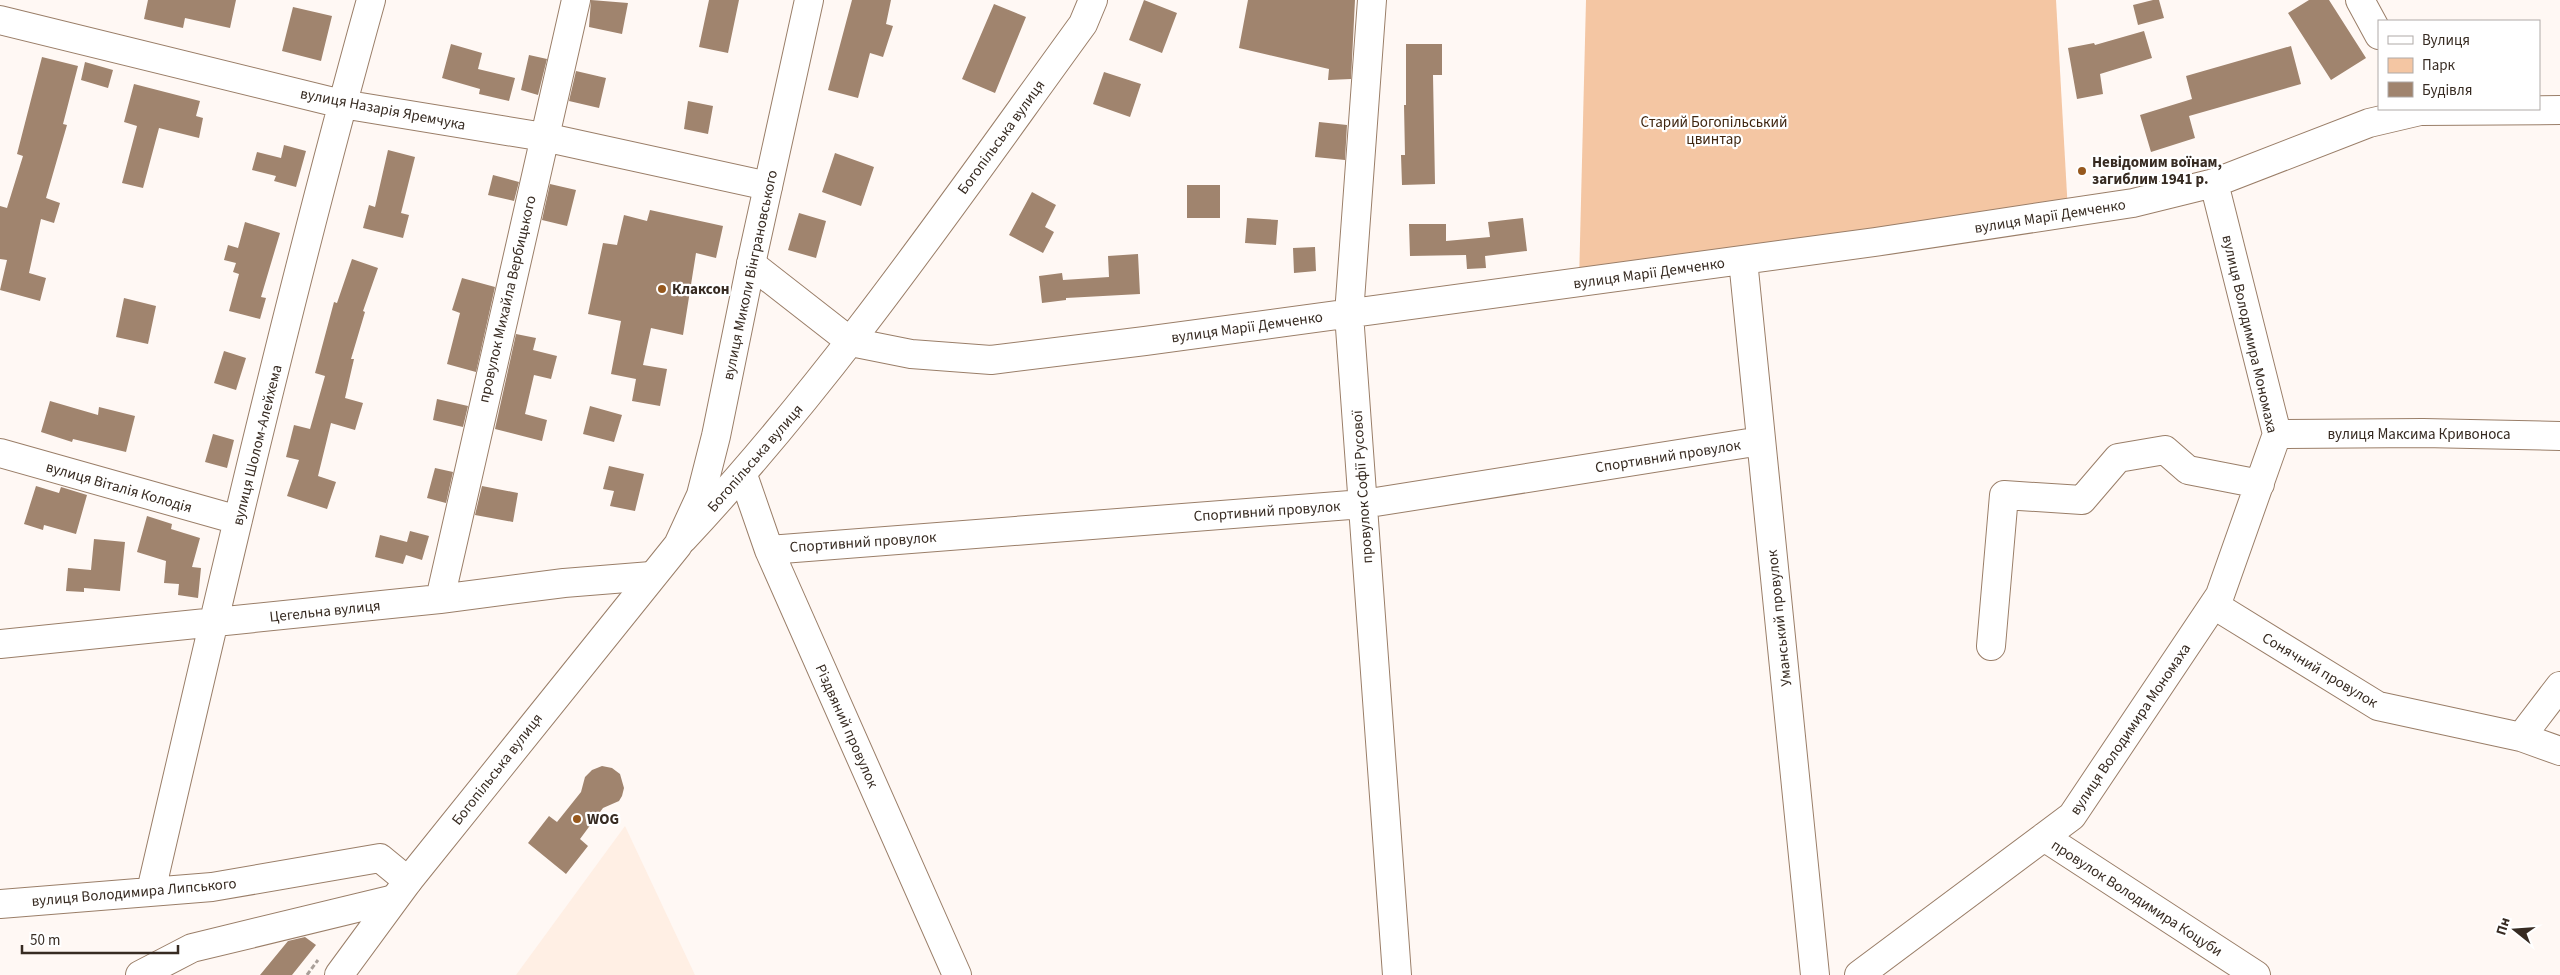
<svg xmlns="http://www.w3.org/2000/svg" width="2560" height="975" viewBox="0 0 2560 975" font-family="'Source Sans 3',sans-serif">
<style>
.built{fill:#ffefe4}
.green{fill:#f4c6a3}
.building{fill:#a0846e}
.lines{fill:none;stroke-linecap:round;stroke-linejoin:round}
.minor-casing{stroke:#9a7e68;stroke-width:30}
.major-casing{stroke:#9a7e68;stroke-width:30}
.path{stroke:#a99f99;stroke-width:3;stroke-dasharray:5 2.5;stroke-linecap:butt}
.minor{stroke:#fff;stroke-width:28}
.major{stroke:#fff;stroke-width:28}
.poi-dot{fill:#96581d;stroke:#fff;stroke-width:2}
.labels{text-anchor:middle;stroke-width:4.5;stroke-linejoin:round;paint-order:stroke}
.street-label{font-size:15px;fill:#372b22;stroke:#fff}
.park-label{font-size:15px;fill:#3f2610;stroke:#fff}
.poi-label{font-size:15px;font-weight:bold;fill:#372b22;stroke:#fff;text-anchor:start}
</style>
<rect width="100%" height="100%" fill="#fff8f4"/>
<!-- built -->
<path class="built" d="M625 826 695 975H516Z"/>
<!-- green -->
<path class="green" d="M1586 0H2056L2068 212 1579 282Z"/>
<!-- building -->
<path class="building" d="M148 0H236L230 28 185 18 183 28 144 19Z
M591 0 628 3 622 34 589 27Z
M709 0H739L728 53 699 47Z
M852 0H891L886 24 893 26 883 57 870 53 858 98 828 90Z
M1144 0 1177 13 1162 53 1129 40Z
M1248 0H1355L1351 79 1328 80 1329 69 1239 48Z
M2153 0H2159L2164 18 2138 25 2133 5Z
M2309 0H2329L2366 58 2331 80 2288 13Z
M994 4 1026 17 995 93 962 79Z
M293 7 332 16 321 61 282 51Z
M2144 31 2152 58 2100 74 2103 94 2077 99 2068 48 2094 43 2095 45Z
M451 44 482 53 478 69 515 78 509 101 479 94 480 89 442 78Z
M1406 44H1442V75H1433L1435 184 1402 185 1401 155H1405L1404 105H1406Z
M2291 46 2301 84 2189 116 2195 138 2151 152 2140 115 2192 99 2186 76Z
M529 55 547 59 538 95 521 90Z
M42 57 78 66 63 124 67 125 46 198 60 203 54 223 41 219 29 273 46 278 40 301 0 290 7 260 0 259V206L7 208 23 156 17 154Z
M85 62 113 70 108 88 81 80Z
M576 71 606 78 599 108 569 101Z
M1104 72 1141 84 1130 117 1093 104Z
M134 84 200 101 196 116 203 118 199 138 159 128 143 188 122 183 137 126 124 122Z
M688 101 713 106 708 134 684 129Z
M1319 122 1347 125 1345 160 1315 157Z
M284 145 306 151 296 187 274 181 276 176 252 170 257 152 281 158Z
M388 150 415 157 401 213 409 215 403 238 363 228 369 205 375 207Z
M835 153 874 167 861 206 822 192Z
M493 175 519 182 514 201 488 195Z
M550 184 576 190 567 226 542 220Z
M1187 185H1220V218H1187Z
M1032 192 1056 205 1045 227 1054 232 1043 253 1009 235Z
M650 210 723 226 716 258 696 253 683 335 651 328 643 365 667 369 660 406 632 401 636 379 611 374 621 321 588 314 603 243 617 245 624 215 647 221Z
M799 213 826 221 816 258 788 250Z
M1247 218 1278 220 1276 245 1245 243Z
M1523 218 1527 251 1485 256 1486 268 1467 269 1466 255 1410 256 1409 224H1446V241L1490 237 1488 222Z
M245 222 280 233 261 297 266 298 260 319 229 311 239 274 233 272 236 263 224 260 228 245 238 248Z
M1315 247 1316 271 1294 273 1293 248Z
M1138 254 1140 294 1066 298V300L1042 303 1039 276 1062 273 1063 280 1109 277 1108 256Z
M352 259 378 268 363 311 365 312 351 359H354L345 398 363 403 355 430 331 423 318 476 336 482 327 509 287 496 299 460 286 457 294 425 310 429 325 376 315 373 334 302 337 303Z
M462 278 495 287 476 372 447 364 460 313 452 310Z
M124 298 156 306 148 344 116 337Z
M516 334 536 338 533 350 557 356 551 379 534 375 525 414 547 420 542 441 495 429Z
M224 351 246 358 236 390 214 383Z
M437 399 468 406 463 427 433 420Z
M50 401 98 415 99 407 135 416 126 452 73 439 72 442 41 432Z
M590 406 622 415 614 442 583 434Z
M213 434 234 440 227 468 205 462Z
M609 466 644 474 635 511 610 506 614 491 603 489Z
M435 468 453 472 446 503 427 498Z
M36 486 59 493 61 487 87 495 76 534 44 525 43 530 24 524Z
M482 486 518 493 513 522 475 515Z
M147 516 172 524 171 529 200 538 192 567 201 568 198 598 178 595 179 584 164 583 166 561 137 552Z
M410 531 429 536 422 560 406 555 403 564 375 557 380 535 407 542Z
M94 539 125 542 120 591 84 588V592L66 591 68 568 91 570Z
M602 766 612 768 620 774 624 788 622 796 619 801 603 808 580 839 588 846 566 874 528 843 549 816 557 822 581 792 585 777 592 770Z
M305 937 316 945 292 975H260L288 941Z"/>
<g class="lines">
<defs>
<path id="minor" d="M1372 0 1349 314 1397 975
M2360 0 2379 35
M0 20 342 104 544 137 768 186
M1743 260 1815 975
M751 264 851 342 911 354 991 360 1145 341 1875 242 2133 203 2214 183 2369 123 2420 111 2560 110
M2277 434 2423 433 2560 436
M0 453 238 520
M743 475 769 550 957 975
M683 539C832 380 955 200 1083 24L1093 0
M769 550 1363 504 1761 441
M440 599 576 0
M2214 605 2378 706 2521 737 2560 751
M0 644 440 599 564 583 651 576
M1991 646 2004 495 2082 500 2118 458 2165 450 2188 470 2260 484
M2521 737 2560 686
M2044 837 2256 975
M151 891C220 593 289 295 371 0
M0 904 212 887 380 858 408 881
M140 975 192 948 394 899
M1859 975 2072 816 2220 595 2277 434 2214 183"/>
<path id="major" d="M339 975 408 881 678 545 701 495 716 436 751 264 809 0"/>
</defs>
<!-- minor casing -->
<use href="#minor" class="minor-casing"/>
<!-- major casing -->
<use href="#major" class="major-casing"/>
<!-- path -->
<path class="path" d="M307 975 318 960"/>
<!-- minor -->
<use href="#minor" class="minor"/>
<!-- major -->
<use href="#major" class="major"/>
</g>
<!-- markers -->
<g class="poi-dot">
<circle cx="2082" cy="171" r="5"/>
<circle cx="662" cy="289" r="5"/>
<circle cx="577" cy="819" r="5"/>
</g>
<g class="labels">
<!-- street labels -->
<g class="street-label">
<text transform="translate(383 109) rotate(11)" y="5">вулиця Назарія Яремчука</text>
<text transform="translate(1001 137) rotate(-54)" y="5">Богопільська вулиця</text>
<text transform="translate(2050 216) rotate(-9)" y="5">вулиця Марії Демченко</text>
<text transform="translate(1649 273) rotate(-8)" y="5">вулиця Марії Демченко</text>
<text transform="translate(750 275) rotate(-78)" y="5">вулиця Миколи Вінграновського</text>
<text transform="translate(507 299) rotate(-77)" y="5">провулок Михайла Вербицького</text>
<text transform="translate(1247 327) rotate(-8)" y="5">вулиця Марії Демченко</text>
<text transform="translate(2250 334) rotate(77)" y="5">вулиця Володимира Мономаха</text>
<text x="2419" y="439">вулиця Максима Кривоноса</text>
<text transform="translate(257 445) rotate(-76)" y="5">вулиця Шолом-Алейхема</text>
<text transform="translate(1668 456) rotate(-9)" y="5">Спортивний провулок</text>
<text transform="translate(755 458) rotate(-49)" y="5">Богопільська вулиця</text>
<text transform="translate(119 487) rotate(16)" y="5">вулиця Віталія Колодія</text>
<text transform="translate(1362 487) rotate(-94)" y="5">провулок Софії Русової</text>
<text transform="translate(1267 511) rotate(-4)" y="5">Спортивний провулок</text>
<text transform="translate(863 542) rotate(-4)" y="5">Спортивний провулок</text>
<text transform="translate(325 611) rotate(-6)" y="5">Цегельна вулиця</text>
<text transform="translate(1779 618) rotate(-96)" y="5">Уманський провулок</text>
<text transform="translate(2320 670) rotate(31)" y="5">Сонячний провулок</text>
<text transform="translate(847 726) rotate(66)" y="5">Різдвяний провулок</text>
<text transform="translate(2130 729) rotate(-56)" y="5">вулиця Володимира Мономаха</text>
<text transform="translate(497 769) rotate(-52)" y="5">Богопільська вулиця</text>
<text transform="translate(134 892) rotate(-5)" y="5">вулиця Володимира Липського</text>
<text transform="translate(2137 898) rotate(33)" y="5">провулок Володимира Коцуби</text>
</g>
<!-- park labels -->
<g class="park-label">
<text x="1714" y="127">Старий Богопільський<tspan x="1714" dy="17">цвинтар</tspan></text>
</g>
<!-- poi labels -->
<g class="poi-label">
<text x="2092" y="167">Невідомим воїнам,<tspan x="2092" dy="17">загиблим 1941 р.</tspan></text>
<text x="672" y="294">Клаксон</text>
<text x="587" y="824">WOG</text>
</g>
</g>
<!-- legend -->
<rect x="2378" y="20" width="162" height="90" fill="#ffffff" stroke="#afaaa7"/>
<rect x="2388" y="36" width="25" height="8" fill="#ffffff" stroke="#afaaa7"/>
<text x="2422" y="45" font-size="15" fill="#372b22">Вулиця</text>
<rect x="2388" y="58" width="25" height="15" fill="#f4c6a3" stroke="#afaaa7"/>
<text x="2422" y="70" font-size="15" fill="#372b22">Парк</text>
<rect x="2388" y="82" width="25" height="15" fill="#a0846e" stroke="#afaaa7"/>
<text x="2422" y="95" font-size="15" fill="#372b22">Будівля</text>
<!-- north arrow -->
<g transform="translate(2515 930) rotate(287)" stroke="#ffffff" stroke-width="4" paint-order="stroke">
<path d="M0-4L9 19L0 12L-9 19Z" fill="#372b22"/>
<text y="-8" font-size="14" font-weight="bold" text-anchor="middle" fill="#372b22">Пн</text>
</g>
<!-- scale -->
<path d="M22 945v8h156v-8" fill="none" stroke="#372b22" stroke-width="2.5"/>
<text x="30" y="945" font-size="15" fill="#372b22" stroke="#ffffff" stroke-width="4" paint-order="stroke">50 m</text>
</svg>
